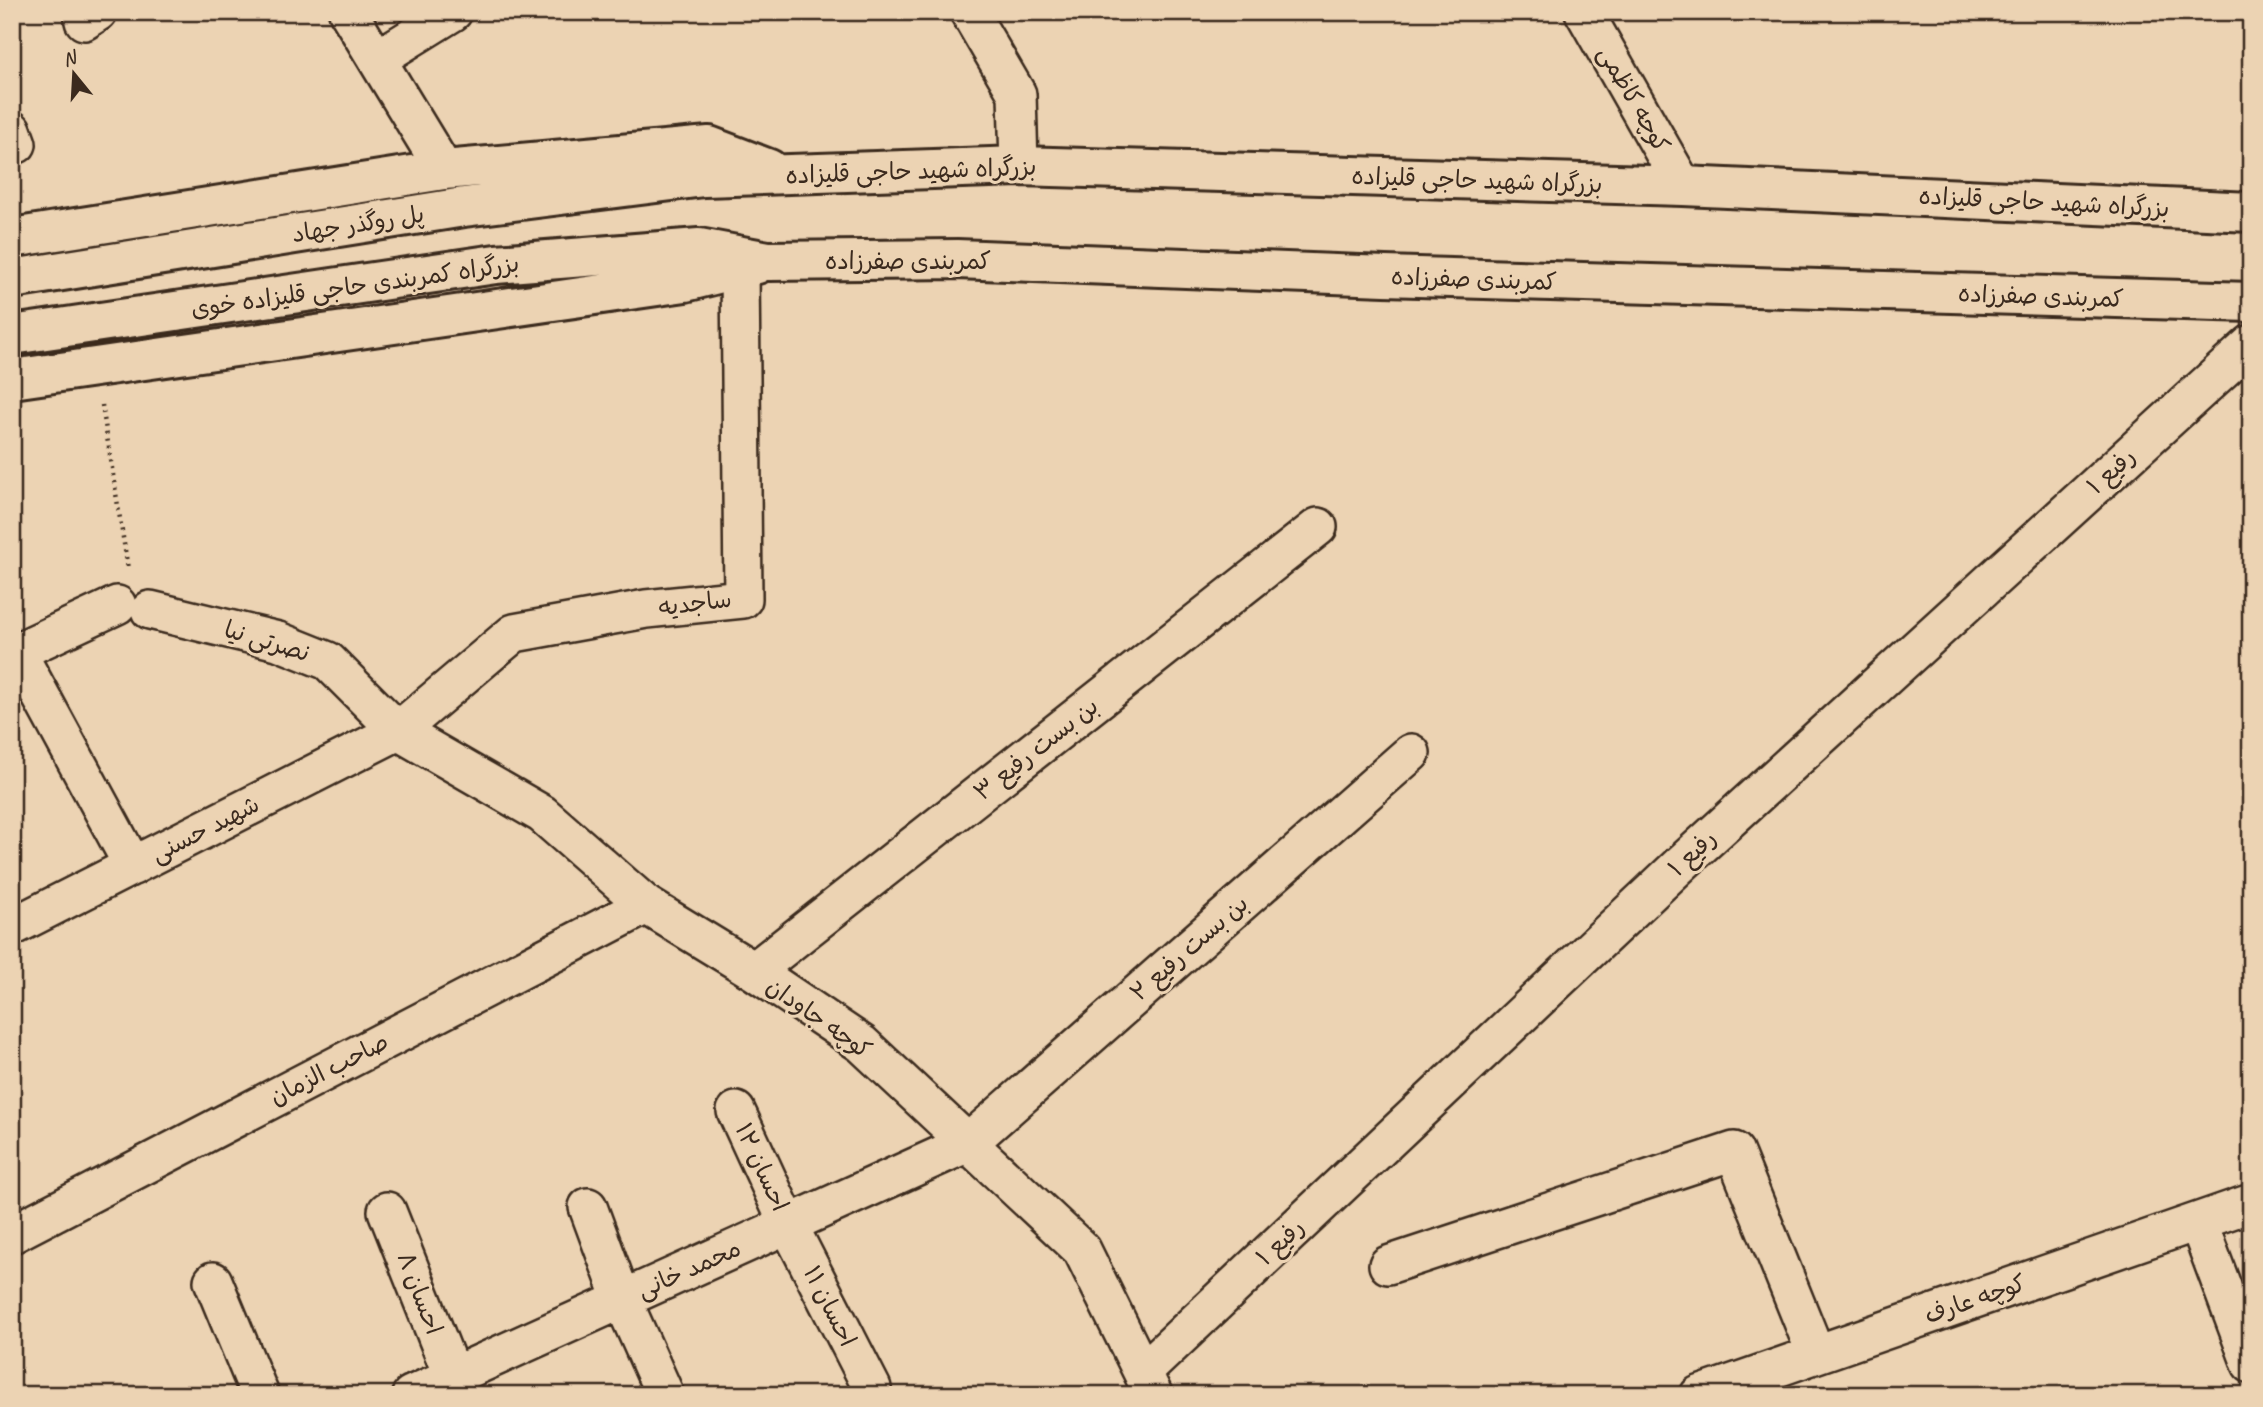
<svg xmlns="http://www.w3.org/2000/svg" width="2263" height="1407" viewBox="0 0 2263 1407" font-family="Caveat,'Playpen Sans Arabic',sans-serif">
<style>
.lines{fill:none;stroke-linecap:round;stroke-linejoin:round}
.street-casing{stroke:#3b2a1e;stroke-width:42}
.highway-casing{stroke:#3b2a1e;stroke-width:44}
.path{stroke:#3b2a1e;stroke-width:4.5;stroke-dasharray:2 5;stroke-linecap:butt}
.street{stroke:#ecd3b3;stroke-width:37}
.highway{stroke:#ecd3b3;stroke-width:38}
.labels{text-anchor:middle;stroke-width:6;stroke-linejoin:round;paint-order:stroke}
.street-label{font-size:24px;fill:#3b2a1e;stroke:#ecd3b3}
</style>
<rect width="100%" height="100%" fill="#ecd3b3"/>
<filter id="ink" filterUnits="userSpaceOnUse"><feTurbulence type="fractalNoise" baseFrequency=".0143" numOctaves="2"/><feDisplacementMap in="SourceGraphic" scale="14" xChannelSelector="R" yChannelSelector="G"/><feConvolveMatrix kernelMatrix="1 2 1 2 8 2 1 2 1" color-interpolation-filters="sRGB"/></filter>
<g filter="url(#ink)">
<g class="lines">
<defs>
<path id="street" d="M348 12 444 170
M969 12 1017 94 1019 166
M1584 12 1683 186
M84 21 98 12
M377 59 453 12
M12 130 17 144
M150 610 278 641 328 661 398 731 542 814 646 905 754 971 862 1044 1082 1250 1153 1394
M17 652 133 866
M12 654 117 605
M12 927 398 731 514 633 646 609 743 599 740 268
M754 971 1318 527
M736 1111 788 1224 872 1388
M588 1207 622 1299 665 1395
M387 1211 460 1395
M2198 1222 2251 1364
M12 1234 646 905
M1388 1265 1734 1151 1816 1354
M213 1281 260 1395
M1143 1372 1682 863 2251 344
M411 1395 968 1143 1411 753
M1699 1395 2251 1203"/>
<path id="highway" d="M12 238 444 170 709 146 769 169
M12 279 464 207 704 177 1019 166 1683 186 2251 212
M12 335 496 264 699 248 768 261 957 259 1385 276 2251 302
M12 379 685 282 757 264"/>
</defs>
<!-- street casing -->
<use href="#street" class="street-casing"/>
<!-- highway casing -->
<use href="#highway" class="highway-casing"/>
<!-- path -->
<path class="path" d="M102 405 128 569"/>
<!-- street -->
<use href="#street" class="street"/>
<!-- highway -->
<use href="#highway" class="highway"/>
</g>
</g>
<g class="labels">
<!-- street labels -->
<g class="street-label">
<text transform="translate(1634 99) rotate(60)" y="8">کوچه کاظمی</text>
<text transform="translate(911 171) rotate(-2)" y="8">بزرگراه شهید حاجی قلیزاده</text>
<text transform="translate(1477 180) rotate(2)" y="8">بزرگراه شهید حاجی قلیزاده</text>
<text transform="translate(2044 202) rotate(3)" y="8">بزرگراه شهید حاجی قلیزاده</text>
<text transform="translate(358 224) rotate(-9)" y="8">پل روگذر جهاد</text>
<text x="908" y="269">کمربندی صفرزاده</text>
<text transform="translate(1474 279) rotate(2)" y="8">کمربندی صفرزاده</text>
<text transform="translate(355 286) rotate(-8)" y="8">بزرگراه کمربندی حاجی قلیزاده خوی</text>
<text transform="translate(2041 296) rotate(2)" y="8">کمربندی صفرزاده</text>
<text transform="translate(2111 471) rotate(-42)" y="8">رفیع ۱</text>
<text transform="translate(695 603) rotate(-7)" y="8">ساجدیه</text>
<text transform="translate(267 641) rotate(17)" y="8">نصرتی نیا</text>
<text transform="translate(1036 749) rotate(-38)" y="8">بن بست رفیع ۳</text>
<text transform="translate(205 829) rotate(-27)" y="8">شهید حسنی</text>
<text transform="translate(1692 853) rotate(-43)" y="8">رفیع ۱</text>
<text transform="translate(1189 948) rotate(-41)" y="8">بن بست رفیع ۲</text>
<text transform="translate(819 1018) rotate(35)" y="8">کوچه جاودان</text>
<text transform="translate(329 1069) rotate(-27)" y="8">صاحب الزمان</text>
<text transform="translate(762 1167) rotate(65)" y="8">احسان ۱۲</text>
<text transform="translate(1280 1242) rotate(-43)" y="8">رفیع ۱</text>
<text transform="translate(689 1269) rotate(-24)" y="8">محمد خانی</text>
<text transform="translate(420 1293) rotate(69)" y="8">احسان ۸</text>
<text transform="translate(1975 1299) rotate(-19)" y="8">کوچه عارف</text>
<text transform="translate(830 1306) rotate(63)" y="8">احسان ۱۱</text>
</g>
</g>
<!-- margin -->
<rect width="2263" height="1407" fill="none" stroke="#ecd3b3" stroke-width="42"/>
<rect x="21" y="21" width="2221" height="1365" fill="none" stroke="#3b2a1e" stroke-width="2.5" filter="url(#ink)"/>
<!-- north arrow -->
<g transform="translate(74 74) rotate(342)" stroke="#ecd3b3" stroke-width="5" paint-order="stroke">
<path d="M0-5L12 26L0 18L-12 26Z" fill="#3b2a1e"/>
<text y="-10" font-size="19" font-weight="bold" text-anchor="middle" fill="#3b2a1e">N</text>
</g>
</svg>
